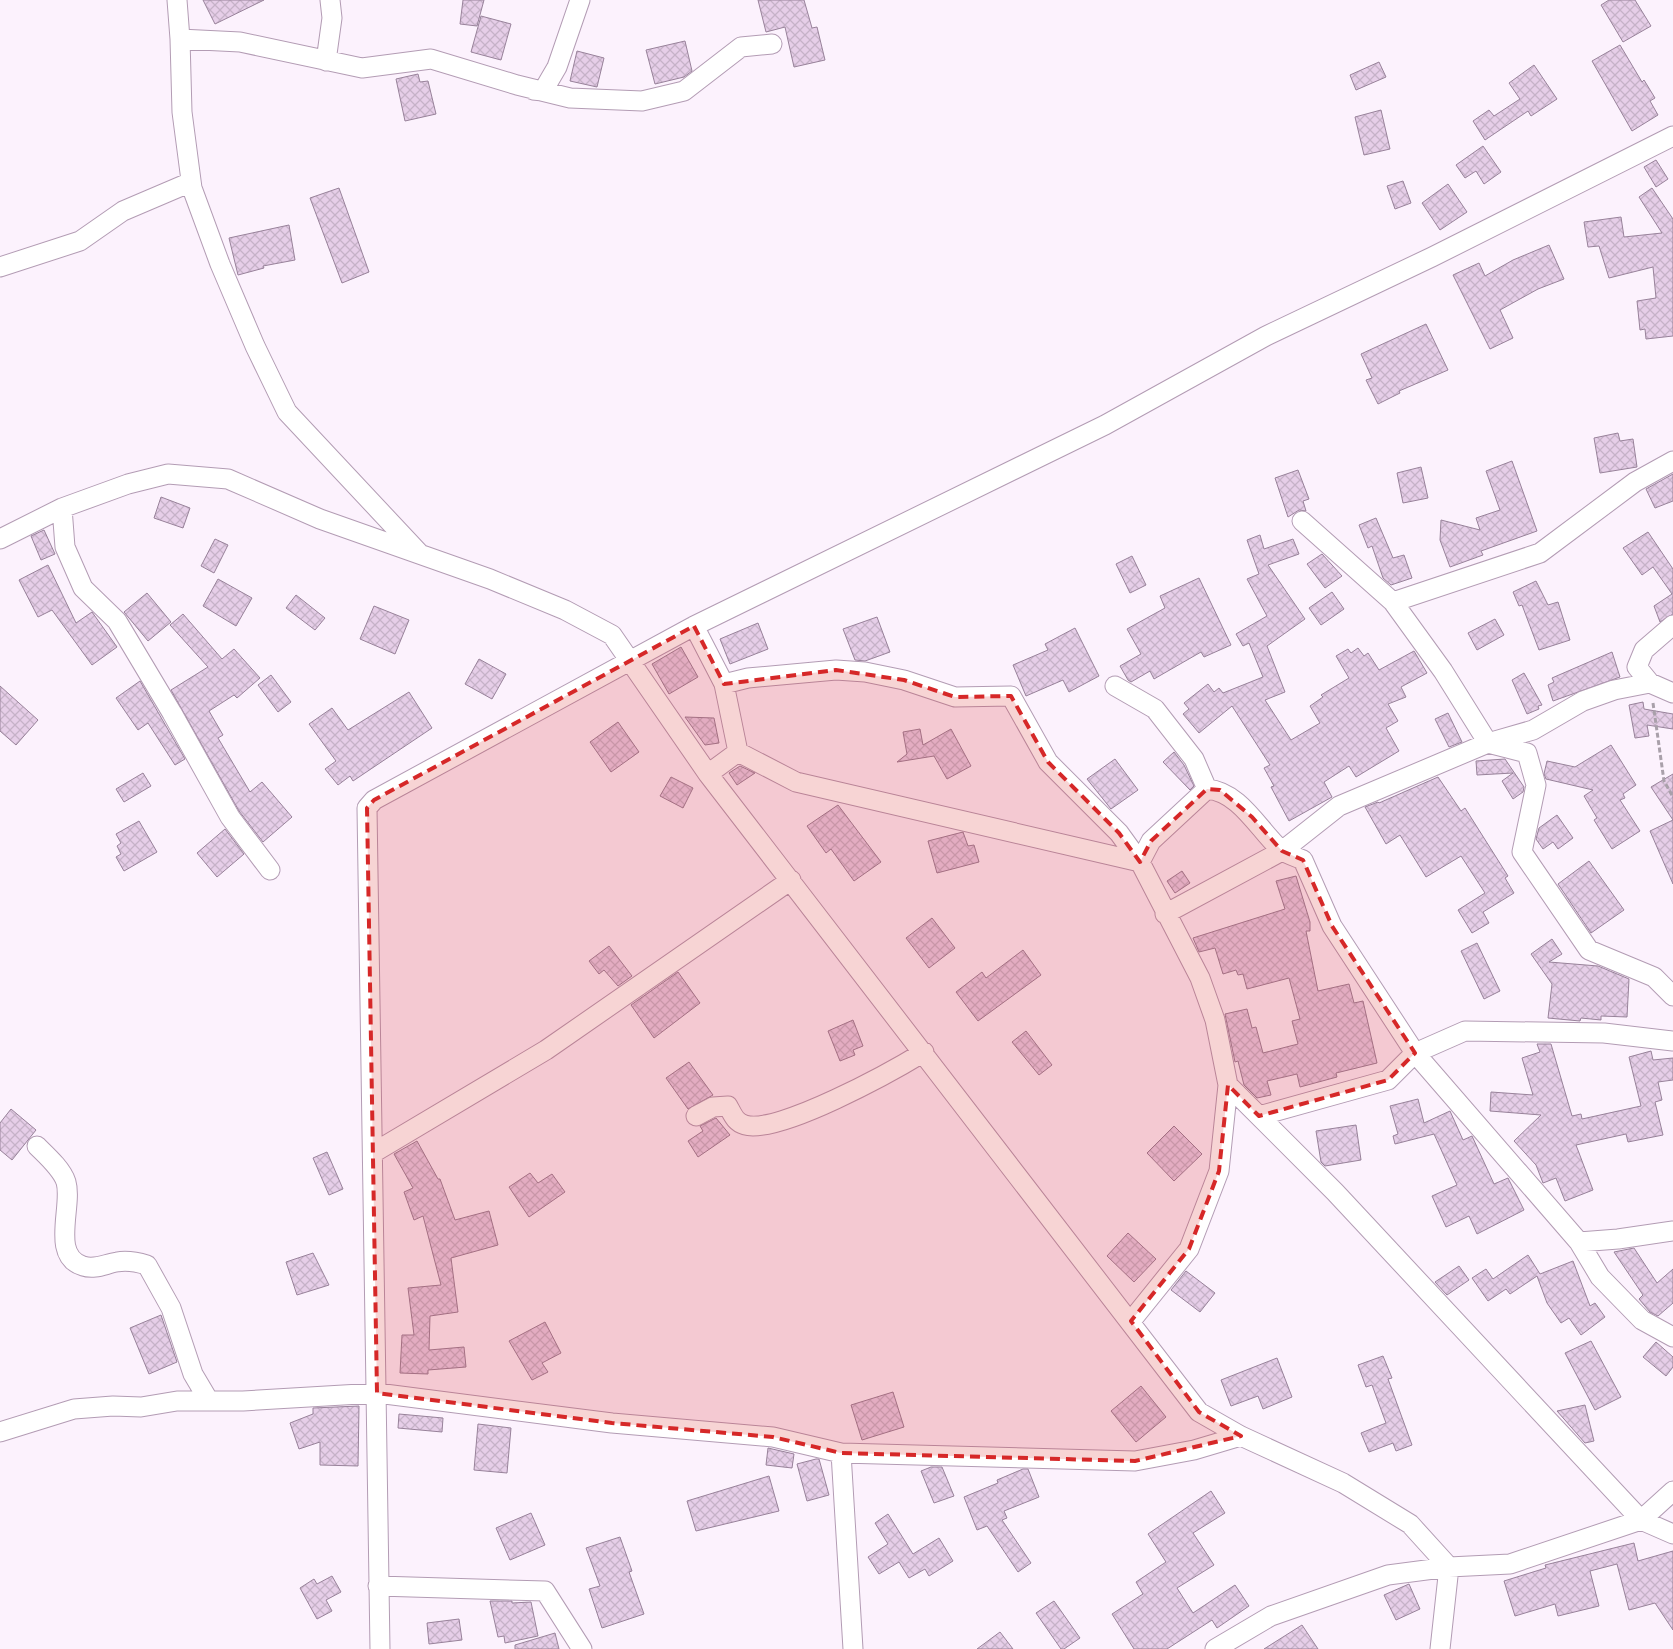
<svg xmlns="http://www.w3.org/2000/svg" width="1673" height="1649" viewBox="0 0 1673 1649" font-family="Georgia,serif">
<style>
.building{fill:url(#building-cross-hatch);stroke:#98829a}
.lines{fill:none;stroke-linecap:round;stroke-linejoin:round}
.minor-casing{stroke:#b39cb4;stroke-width:21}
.path{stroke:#a9a0aa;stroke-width:3;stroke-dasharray:5 2.5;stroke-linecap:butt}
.minor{stroke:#fff;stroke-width:19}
.marked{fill:#d62828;fill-opacity:0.2;stroke:#d62828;stroke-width:4;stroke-dasharray:10 6;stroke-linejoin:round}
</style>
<defs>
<pattern id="building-cross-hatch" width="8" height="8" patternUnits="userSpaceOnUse" patternTransform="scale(1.25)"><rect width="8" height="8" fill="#e6cee8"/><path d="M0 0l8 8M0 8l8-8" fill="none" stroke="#c6b2c8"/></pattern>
</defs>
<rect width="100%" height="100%" fill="#fcf2fd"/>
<!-- building -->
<path class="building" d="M203 0H264L215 24Z
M463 0H484L477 26 460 24Z
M758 0H804L812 28 817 27 825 60 794 67 785 27 766 32Z
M1609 0H1635L1651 26 1623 42 1601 5Z
M481 16 511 24 501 60 471 52Z
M685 41 692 71 684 77 655 84 646 50Z
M1620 45 1642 82 1644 80 1655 98 1650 101 1658 115 1632 131 1592 61Z
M577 51 604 58 597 87 570 81Z
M1379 62 1386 77 1356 90 1350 75Z
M1534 65 1557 99 1531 116 1528 111 1485 140 1473 121 1489 110 1494 116 1520 99 1509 83Z
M418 74 420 82 428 81 436 114 405 121 396 79Z
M1381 110 1390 149 1364 155 1355 117Z
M1483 146 1501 172 1484 184 1476 171 1465 178 1456 165Z
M1656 160 1668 179 1656 187 1644 167Z
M1403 181 1411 203 1395 209 1387 186Z
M1448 184 1467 212 1440 230 1422 203Z
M339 188 369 272 342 283 310 198Z
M1652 188 1673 219V336L1646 339 1645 329 1640 330 1637 301 1656 298 1653 267 1609 278 1599 246 1588 247 1584 222 1621 217 1624 237 1662 233 1639 197Z
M289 225 295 260 263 266 264 268 238 275 229 238Z
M1549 245 1564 279 1538 289 1500 310 1513 338 1490 349 1453 275 1479 263 1485 276 1513 260Z
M1426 324 1448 370 1399 391 1400 393 1378 404 1366 380 1372 378 1361 354Z
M1618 433 1620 441 1633 439 1637 467 1600 473 1594 438Z
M1512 461 1537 531 1481 551 1483 555 1450 567 1440 540 1441 520 1480 530 1476 518 1500 510 1486 471Z
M1421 467 1428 498 1403 503 1397 473Z
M1298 470 1309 499 1303 501 1306 511 1299 510 1288 517 1275 478Z
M1673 474V501L1655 508 1646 489Z
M161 497 190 508 183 528 154 518Z
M1376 518 1393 558 1404 555 1412 578 1391 585 1383 578 1372 546 1368 548 1359 525Z
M44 530 55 554 41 560 31 536Z
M1648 532 1673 569V614L1660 622 1654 606 1672 594 1653 567 1642 575 1623 548Z
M1260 535 1264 549 1293 539 1299 554 1268 565 1305 619 1267 646 1285 692 1265 700 1291 740 1320 723 1310 706 1323 697 1321 695 1349 678 1336 656 1348 649 1351 653 1358 648 1364 656 1368 653 1379 670 1414 651 1427 673 1401 687 1406 697 1388 704 1398 721 1386 728 1399 751 1356 777 1349 766 1324 782 1332 797 1289 821 1271 787 1274 786 1264 768 1270 765 1232 706 1199 733 1183 714 1189 709 1184 703 1208 684 1214 692 1219 688 1223 693 1263 677 1249 643 1243 646 1236 634 1267 616 1247 579 1259 574 1247 540Z
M215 539 228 545 214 573 201 566Z
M1322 554 1342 576 1325 588 1307 564Z
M1132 556 1146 585 1130 593 1116 564Z
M48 565 76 623 92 612 117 647 92 665 52 610 38 617 19 580Z
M1199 578 1231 645 1204 657 1201 652 1154 679 1150 671 1131 682 1128 680 1120 666 1141 654 1127 629 1165 608 1160 596Z
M218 579 252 598 236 626 203 606Z
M1536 581 1548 605 1558 602 1570 640 1539 650 1522 605 1519 606 1513 592Z
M1332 592 1344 609 1321 625 1309 608Z
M147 593 171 622 148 641 124 612Z
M296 595 325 618 315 630 286 608Z
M374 606 409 620 395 654 360 639Z
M183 614 222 659 234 649 260 678 237 698 234 695 209 711 223 735 218 738 250 792 262 782 292 817 263 842 239 811 171 690 208 667 170 625Z
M877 617 890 652 865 661 855 660 843 629Z
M1495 619 1504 635 1477 650 1468 633Z
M758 623 768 649 730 664 720 639Z
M1075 628 1099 676 1069 692 1063 680 1026 696 1013 665 1048 650 1045 644Z
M681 647 698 677 669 694 652 664Z
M1612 652 1620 677 1553 701 1548 685 1554 682 1552 678Z
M479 659 506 674 492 699 465 684Z
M1524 673 1542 705 1538 706 1539 709 1527 714 1512 680Z
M271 675 291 702 278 712 258 685Z
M140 681 185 759 175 765 148 723 138 730 116 698Z
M0 686 38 720 16 745 0 731Z
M409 692 432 728 353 781 350 776 338 785 325 769 336 761 309 724 332 708 348 730Z
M1643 702 1644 709 1673 714V729L1647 725 1649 736 1635 738 1629 705Z
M1448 713 1462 742 1449 747 1435 719Z
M685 717 714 718 719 743 705 745Z
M618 722 639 752 611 772 590 742Z
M920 729 923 745 951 729 971 766 947 779 934 756 897 762 907 754 903 732Z
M1611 745 1636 785 1623 794 1625 798 1620 800 1640 831 1612 849 1594 820 1597 818 1584 796 1593 790 1546 779 1544 774 1547 761 1575 767Z
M1174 752 1184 765 1194 786 1190 790 1163 762Z
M1115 759 1138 790 1111 809 1087 779Z
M1505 759 1524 787 1523 792 1513 799 1502 781 1513 773 1477 775 1476 761Z
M740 766 755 773 737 785 729 773Z
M143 773 151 786 124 802 116 789Z
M1673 774V884L1650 831 1673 820 1651 787Z
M671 777 693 788 683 808 660 796Z
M1438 777 1461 811 1465 808 1508 876 1505 878 1514 893 1483 912 1489 923 1472 933 1458 910 1485 893 1461 856 1426 877 1400 835 1386 844 1365 807 1378 802 1379 803Z
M838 805 881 862 854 881 831 849 826 853 807 826Z
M1557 815 1573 838 1558 849 1553 842 1543 849 1536 839 1539 828Z
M139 821 157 852 124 871 116 857 121 854 117 846 121 843 116 834Z
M225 829 244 854 217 877 197 853Z
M963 832 968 846 974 845 979 862 937 873 928 841Z
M1589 861 1624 910 1591 933 1558 884Z
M1182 871 1190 883 1175 893 1167 881Z
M1296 876 1310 922V931H1306L1318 991 1349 984 1354 1003 1363 1001 1377 1063 1336 1073 1337 1077 1300 1087 1297 1074 1267 1081 1271 1095 1257 1098 1244 1085 1238 1061 1235 1062 1225 1014 1247 1009 1252 1028 1256 1027 1263 1053 1298 1044 1292 1021 1300 1019 1289 978 1247 989 1243 974 1238 975 1236 970 1223 974 1215 948 1199 952 1193 938 1285 909 1276 881Z
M932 918 955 948 929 968 906 938Z
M1552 939 1562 954 1549 962 1598 966 1629 979 1627 1017 1601 1016V1020L1581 1018 1580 1021 1548 1018 1552 984 1531 954Z
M1477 943 1500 991 1484 999 1461 951Z
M609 946 632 976 618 986 604 970 599 974 589 961Z
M1023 950 1041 975 978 1021 956 992 982 972 986 978Z
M678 972 700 1003 654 1038 631 1005Z
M853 1020 863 1046 853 1050 855 1055 840 1061 828 1031Z
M1026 1031 1052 1065 1039 1075 1012 1042Z
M1537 1044H1551L1572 1116 1581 1114 1582 1119 1641 1106 1629 1057 1651 1051 1653 1060 1673 1058V1080L1658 1082 1662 1100 1655 1102 1663 1135 1628 1142 1626 1134 1576 1145 1593 1190 1565 1201 1556 1178 1543 1183 1536 1165 1514 1141 1541 1115 1490 1111 1491 1092 1533 1095 1522 1058 1540 1052Z
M689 1062 713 1095 688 1109 666 1078Z
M1418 1099 1424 1123 1450 1111 1463 1140 1472 1136 1494 1184 1508 1178 1524 1210 1477 1234 1469 1216 1446 1227 1432 1196 1457 1185 1434 1134 1395 1144 1393 1136 1398 1134 1390 1106Z
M11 1109 36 1130 12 1160 0 1150V1123Z
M716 1118 730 1135 698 1157 688 1141 703 1131 700 1126Z
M1356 1125 1361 1160 1325 1166 1321 1162 1316 1131Z
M1174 1126 1202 1154 1174 1181 1147 1153Z
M417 1141 438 1179H440L455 1220 489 1211 498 1245 451 1258 458 1312 430 1316 429 1350 464 1347 466 1367 428 1370V1374L400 1373 402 1335H414L408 1288 441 1285 423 1216 414 1220 404 1192 413 1188 394 1154Z
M327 1152 343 1189 329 1195 313 1158Z
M530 1173 538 1183 552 1174 565 1192 529 1217 509 1187Z
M1128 1233 1156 1259 1134 1282 1107 1256Z
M1634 1248 1657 1283 1673 1269V1303L1658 1316 1650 1312 1639 1299 1643 1295 1614 1252Z
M313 1253 329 1285 297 1295 286 1262Z
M1528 1255 1540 1274 1573 1261 1590 1306 1595 1303 1605 1317 1581 1335 1569 1318 1561 1323 1547 1303 1537 1276 1510 1294 1506 1289 1488 1301 1472 1278 1486 1269 1493 1279Z
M1459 1266 1469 1280 1447 1295 1435 1282Z
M1186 1271 1215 1293 1200 1312 1171 1290Z
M161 1315 177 1362 149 1374 130 1328Z
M545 1322 561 1353 542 1363 548 1372 532 1380 509 1341Z
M1591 1341 1621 1397 1595 1410 1565 1353Z
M1656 1342 1673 1357V1367L1666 1376 1643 1357Z
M1383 1356 1392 1378 1388 1379 1412 1445 1396 1451 1393 1443 1369 1452 1361 1433 1386 1423 1372 1385 1366 1387 1358 1365Z
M1277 1358 1292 1397 1263 1409 1258 1396 1231 1406 1221 1380Z
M1141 1386 1166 1417 1136 1442 1111 1411Z
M893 1392 904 1427 862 1440 851 1405Z
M1585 1405 1594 1441 1585 1443 1557 1411Z
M359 1406 358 1466 320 1465V1442L299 1449 290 1423 313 1414V1408Z
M399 1414 443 1418 442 1432 398 1428Z
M478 1424 511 1428 507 1473 474 1470Z
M768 1448 794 1454 792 1468 766 1465Z
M816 1459H819L829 1495 807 1501 797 1464Z
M931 1467H942L954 1496 934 1503 921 1471Z
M1023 1469H1028L1039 1497 1004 1511 1007 1518 1002 1520 1031 1563 1018 1572 987 1526 977 1530 964 1497 998 1483 997 1480Z
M769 1476 779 1511 696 1531 687 1501Z
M1211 1491 1225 1513 1193 1533 1214 1565 1177 1588 1193 1613 1235 1585 1249 1606 1217 1628 1212 1620 1167 1649H1134L1112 1614 1143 1594 1136 1582 1166 1562 1148 1534Z
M531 1513 545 1545 510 1560 496 1528Z
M888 1514 913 1554 939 1538 953 1561 929 1576 925 1569 909 1578 899 1562 879 1574 868 1557 888 1544 875 1523Z
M620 1537 632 1571 629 1572 644 1614 602 1628 589 1589 600 1586 586 1548Z
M1634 1543 1638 1561 1673 1551V1630L1655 1603 1629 1610 1617 1564 1590 1571 1599 1606 1558 1616 1555 1604 1515 1616 1504 1581 1546 1568 1545 1565Z
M332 1576 341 1592 326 1600 332 1611 317 1619 300 1588 314 1579 317 1584Z
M1409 1584 1420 1609 1396 1620 1384 1595Z
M490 1601H512V1603L531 1602 538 1636 505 1643 504 1636 498 1637Z
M1054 1601 1080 1638 1064 1649H1061L1036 1613Z
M459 1619 462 1640 429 1644 427 1623Z
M1302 1625 1318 1649H1264Z
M1000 1632 1013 1649H977Z
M555 1633 559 1649H515V1645Z"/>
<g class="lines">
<defs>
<path id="minor" d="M177 0 180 39 182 112 192 188 220 264 255 346 287 412 419 553
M180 39 240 42 362 68 431 59 517 85 570 98 642 101 684 91 741 47 772 44
M326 61 332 18 330 0
M533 90 543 91 557 67 580 0
M0 267 80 241 123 211 191 182
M62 508 65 547 83 588 117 621 172 713 230 817 270 870
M1302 521 1393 602 1443 671 1488 743 1527 753 1536 785 1522 852 1589 950 1654 977 1673 996
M0 539 62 508 128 484 168 474 228 479 320 519 490 579 565 610 612 635 708 774 1199 1412 1241 1436 1343 1483 1410 1524 1449 1567 1510 1564 1641 1520 1673 1491
M1393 602 1540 553 1635 482 1673 461
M694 626 724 684 738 752
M1650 683 1637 667 1644 650 1673 625
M724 684 748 678 836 670 865 672 904 680 955 697 1011 696 1048 762 1119 833 1140 862 1200 978 1215 1020 1228 1085 1219 1171 1189 1249 1131 1321
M1115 686 1155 709 1194 759 1207 789C1240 792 1258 829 1281 850 1287 854 1296 857 1303 860L1332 926 1415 1053 1579 1242 1600 1277 1642 1320 1673 1337
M708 774 738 752 796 782 1140 862
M1140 862 1151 841 1207 789
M1165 914 1282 851 1339 806 1488 743 1533 730 1583 701 1614 690 1650 683 1673 693
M1228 1085 1335 1192 1641 1520 1673 1534
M696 1116 713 1107 728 1106C733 1115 735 1122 745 1125 778 1135 893 1071 924 1052
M1259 1116 1388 1080 1415 1053 1465 1031 1604 1033 1673 1041
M37 1146C46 1155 62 1169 66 1182 73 1206 50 1256 83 1266 95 1270 105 1264 117 1262 127 1260 137 1262 147 1265L171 1308 193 1374 209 1401
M373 1153 546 1050 791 880
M1579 1242 1618 1239 1673 1231
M0 1432 74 1409 113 1406 141 1407 177 1401H243L377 1393 612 1423 773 1437 841 1453 1135 1461 1194 1450 1241 1436
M841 1453 853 1649
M378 1586 545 1591 582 1649
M380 1649 367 808 374 800 694 626 1105 425 1266 336 1432 257 1673 136
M1215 1649 1271 1616 1388 1575 1449 1567 1440 1649"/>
</defs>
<!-- minor casing -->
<use href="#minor" class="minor-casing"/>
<!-- path -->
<path class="path" d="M1653 703 1664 781 1673 797"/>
<!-- minor -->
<use href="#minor" class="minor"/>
</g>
<!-- marked area -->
<path class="marked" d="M694 626 724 684 836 670 904 680 955 697 1011 696 1048 762 1119 833 1140 862 1151 841 1207 789 1220 790 1252 817 1282 851 1303 860 1332 926 1415 1053 1388 1080 1259 1116 1228 1085 1219 1171 1189 1249 1131 1321 1199 1412 1241 1436 1135 1461 841 1453 773 1437 612 1423 377 1393 367 808 374 800Z"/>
</svg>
